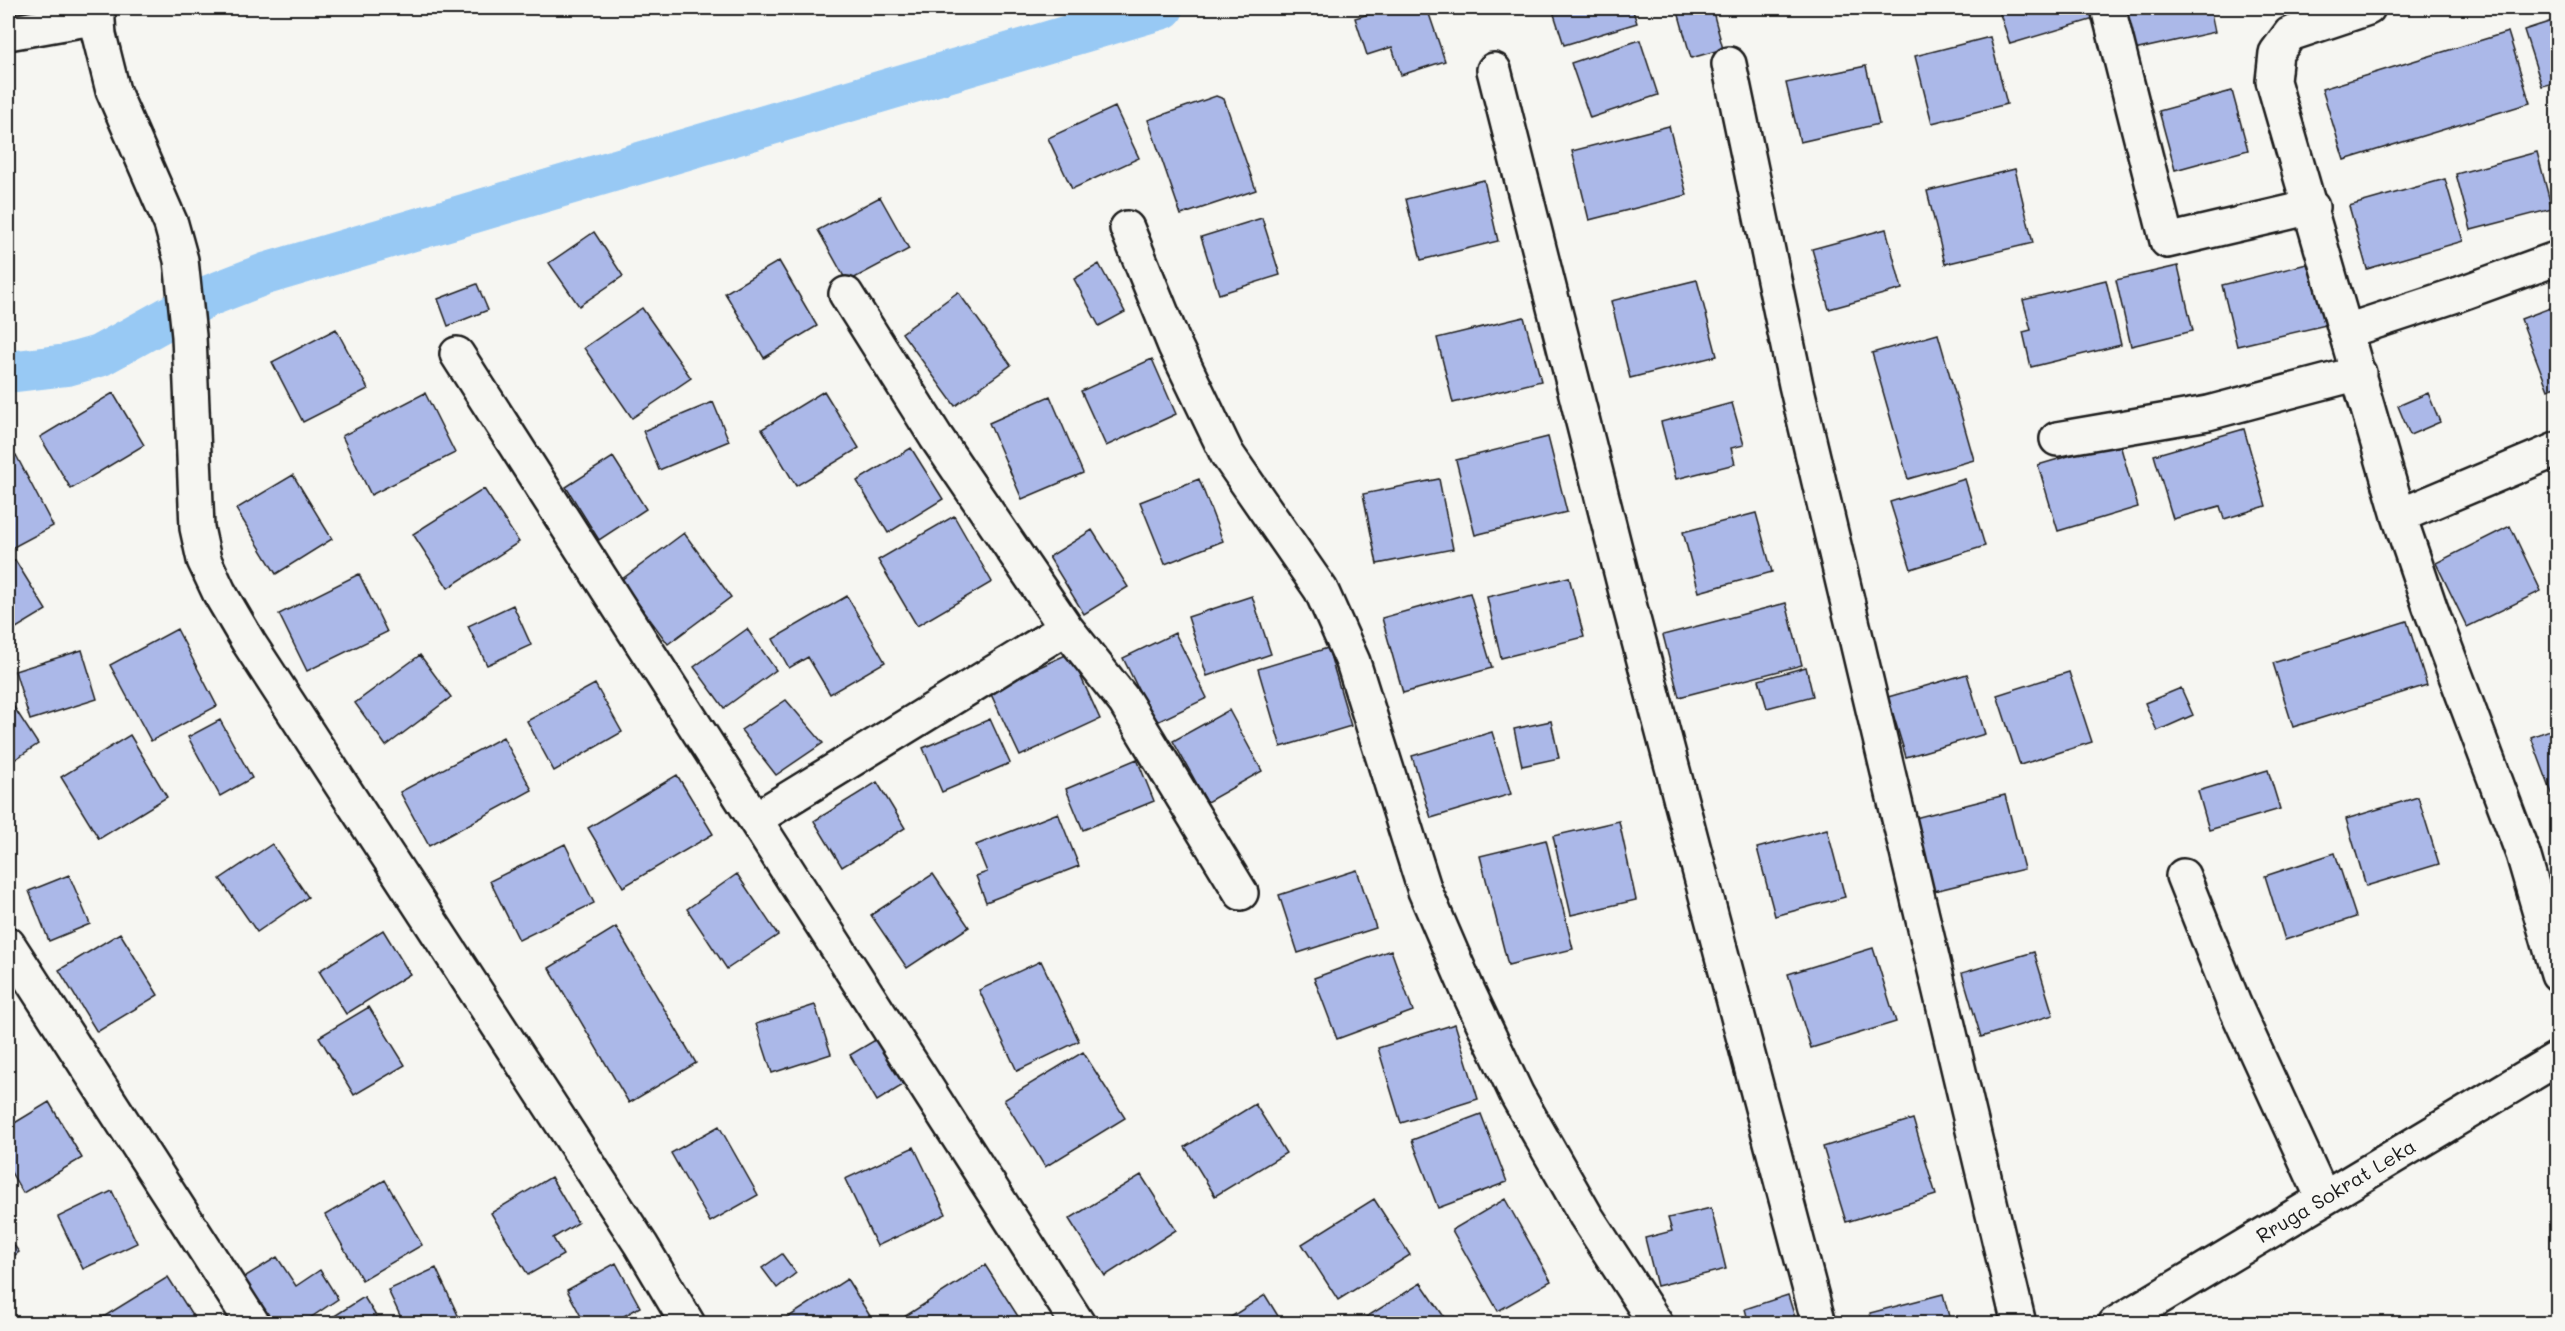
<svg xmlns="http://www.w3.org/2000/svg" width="2565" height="1331" viewBox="0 0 2565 1331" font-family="Mali,sans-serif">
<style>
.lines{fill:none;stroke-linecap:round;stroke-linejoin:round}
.canal{stroke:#98c9f4;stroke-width:42}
.building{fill:#abb8e8;stroke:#1c1c1c;stroke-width:1.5}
.minor-casing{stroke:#1c1c1c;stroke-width:38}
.minor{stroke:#f6f6f2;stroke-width:33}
.labels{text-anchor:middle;stroke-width:5;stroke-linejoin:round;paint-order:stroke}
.street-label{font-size:20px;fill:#1c1c1c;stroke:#f6f6f2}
</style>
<rect width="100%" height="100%" fill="#f6f6f2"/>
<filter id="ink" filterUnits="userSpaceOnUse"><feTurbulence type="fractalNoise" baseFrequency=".0167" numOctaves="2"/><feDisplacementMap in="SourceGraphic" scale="12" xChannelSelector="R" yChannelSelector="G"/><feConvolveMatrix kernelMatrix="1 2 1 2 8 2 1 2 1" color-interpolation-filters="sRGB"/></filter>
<g filter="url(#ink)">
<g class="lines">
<!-- canal -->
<path class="canal" d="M8 372 67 365 99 356 206 297 265 274 1163 8"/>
</g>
<!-- building -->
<path class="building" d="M1389 8H1427L1445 61 1401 75 1392 47 1367 55 1355 18Z
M1552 8H1632L1637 23 1564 45Z
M1677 8H1712L1723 49 1691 58Z
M1998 8H2091L2094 19 2010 44Z
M2124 8H2210L2215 32 2134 50Z
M2558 19V82L2542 86 2524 30Z
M2508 32 2530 103 2344 160 2322 89Z
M1990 37 2007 104 1932 123 1915 56Z
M1640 40 1658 95 1590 118 1571 63Z
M1866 66 1879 124 1800 142 1786 83Z
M2232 91 2248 150 2175 170 2159 111Z
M1216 96 1224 99 1256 190 1181 215 1148 120Z
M1115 107 1139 158 1072 189 1048 138Z
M1669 126 1687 195 1589 220 1572 151Z
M2537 152 2552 209 2471 230 2456 174Z
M2015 169 2033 243 1945 264 1927 191Z
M2445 179 2463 241 2367 269 2349 206Z
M1484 180 1498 241 1421 260 1406 199Z
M880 197 909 249 847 282 818 230Z
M1262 218 1280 275 1219 294 1201 237Z
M1886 229 1902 289 1829 309 1812 249Z
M594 232 623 276 579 306 549 263Z
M779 261 817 326 764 358 725 293Z
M2311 263 2326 325 2237 346 2222 285Z
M1099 264 1125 312 1099 326 1074 279Z
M2178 266 2193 331 2131 346 2116 280Z
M1697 280 1717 356 1630 378 1611 301Z
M2106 280 2121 345 2031 367 2023 332 2031 330 2023 300Z
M477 284 488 310 448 326 438 299Z
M958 292 1011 365 955 406 902 333Z
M2558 305V386L2548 390 2521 319Z
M642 308 691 378 632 418 584 348Z
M1524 317 1541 381 1453 403 1437 338Z
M336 329 368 389 303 422 272 362Z
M1938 334 1974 460 1908 479 1872 353Z
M1152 359 1176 414 1106 446 1081 391Z
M824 391 859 448 796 486 762 429Z
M113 393 144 445 71 489 40 437Z
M425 393 455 453 371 495 342 436Z
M2428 393 2440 422 2410 435 2398 406Z
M1050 396 1083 473 1022 499 989 423Z
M713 402 729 441 659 470 643 431Z
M1732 403 1744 445 1731 448 1735 464 1676 479 1661 422Z
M2244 429 2266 506 2224 519 2220 506 2173 519 2154 455Z
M1548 437 1567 512 1475 535 1456 460Z
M2119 441 2138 507 2058 531 2038 465Z
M911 448 943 499 888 533 857 481Z
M16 455 53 526 8 550V459Z
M613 457 646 509 599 540 566 487Z
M293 475 332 539 276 574 236 509Z
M1199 479 1223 541 1165 564 1140 502Z
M1439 479 1453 549 1377 564 1363 494Z
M1965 479 1985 546 1911 569 1890 502Z
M484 489 519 542 448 588 413 534Z
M1756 513 1772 572 1699 592 1683 532Z
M954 516 992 582 917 626 878 560Z
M2510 526 2541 591 2467 627 2436 563Z
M1092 530 1128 587 1084 614 1049 557Z
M684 533 731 597 668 644 621 580Z
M15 560 46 610 8 633V564Z
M359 574 387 632 307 671 279 614Z
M1569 577 1584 637 1501 658 1487 597Z
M1470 593 1492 668 1403 693 1382 618Z
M847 596 885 662 830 694 808 657 789 668 773 639Z
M1252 596 1271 654 1207 676 1188 617Z
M1786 603 1802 665 1679 697 1663 635Z
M513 605 531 645 487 665 468 626Z
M2407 621 2427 685 2293 727 2273 663Z
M177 629 217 706 151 741 110 665Z
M747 629 776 670 724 708 694 667Z
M1175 633 1207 698 1155 723 1123 658Z
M1328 648 1351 726 1281 747 1258 669Z
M82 650 97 699 30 720 15 671Z
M1070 653 1100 719 1020 756 989 690Z
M420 655 451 697 386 746 355 703Z
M1806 667 1813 696 1767 708 1759 680Z
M2069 672 2092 742 2020 765 1997 695Z
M1967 674 1985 734 1906 757 1888 697Z
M595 684 622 732 554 771 527 721Z
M2181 688 2193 715 2157 731 2145 703Z
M8 698 38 744 8 764Z
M786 700 823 743 776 775 741 730Z
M1229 710 1262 771 1207 802 1173 741Z
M990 719 1010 763 942 792 923 748Z
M220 720 252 778 220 796 188 737Z
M1551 721 1559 758 1522 766 1514 729Z
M2558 727V807H2557L2531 737Z
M1492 732 1511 794 1431 818 1412 756Z
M130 735 167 797 99 839 61 777Z
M503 737 532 790 429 846 400 792Z
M1137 759 1154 801 1083 830 1066 789Z
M2268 770 2280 809 2209 830 2198 791Z
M677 775 713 834 623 887 588 828Z
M877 782 905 828 842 867 814 821Z
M2005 795 2024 869 1930 892 1911 819Z
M2418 797 2439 864 2366 886 2346 819Z
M1058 813 1079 866 986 902 976 876 987 872 976 845Z
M1619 821 1636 900 1571 915 1553 836Z
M1827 829 1845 897 1775 916 1757 848Z
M1546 840 1573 949 1508 965 1480 856Z
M272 844 308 897 257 932 220 879Z
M565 844 594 903 519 940 490 881Z
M2335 853 2356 917 2285 940 2265 876Z
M1357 870 1376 928 1298 953 1279 895Z
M737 874 778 935 727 969 687 909Z
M933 874 969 927 907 968 871 915Z
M69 875 90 924 49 941 29 891Z
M616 927 696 1063 629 1103 549 968Z
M383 930 410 974 346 1014 319 971Z
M120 933 158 995 97 1032 59 970Z
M1873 948 1896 1022 1811 1048 1788 974Z
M1391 950 1413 1011 1337 1039 1314 978Z
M2034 952 2053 1015 1981 1037 1962 973Z
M1041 961 1079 1041 1017 1071 979 990Z
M815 1005 831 1054 772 1073 756 1024Z
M369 1007 405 1065 354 1095 319 1037Z
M1455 1024 1478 1099 1401 1123 1378 1048Z
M877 1039 903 1085 877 1101 850 1055Z
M1083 1052 1125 1118 1045 1167 1004 1100Z
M49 1102 82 1158 23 1193 8 1167V1127Z
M1255 1104 1286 1153 1215 1196 1185 1147Z
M1481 1114 1507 1182 1438 1208 1412 1140Z
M1913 1119 1936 1195 1846 1222 1823 1147Z
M719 1126 758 1195 710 1222 671 1153Z
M914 1147 946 1214 877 1246 845 1179Z
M1141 1175 1176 1230 1105 1276 1069 1219Z
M551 1177 578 1223 553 1238 563 1255 528 1275 491 1213Z
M385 1180 422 1245 362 1280 325 1215Z
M112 1191 137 1243 83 1269 58 1217Z
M1374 1199 1410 1255 1338 1300 1302 1244Z
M1505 1199 1551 1281 1498 1311 1452 1230Z
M1711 1208 1726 1269 1657 1286 1645 1238 1672 1231 1668 1218Z
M8 1237 19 1252 8 1260Z
M782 1254 796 1273 777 1288 762 1268Z
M277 1257 296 1286 320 1270 338 1299 301 1324H270L241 1279Z
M616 1263 640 1307 610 1324H585L567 1290Z
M985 1265 1023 1324H908L904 1317Z
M436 1268 462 1324H404L388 1290Z
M168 1277 198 1324H103L100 1319Z
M847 1279 875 1324H791L787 1318Z
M1421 1283 1449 1324H1355Z
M1943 1294 1951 1324H1873L1870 1313Z
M1265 1295 1283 1324H1220Z
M1788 1295 1797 1324H1749L1745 1309Z
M364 1297 381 1324H322Z"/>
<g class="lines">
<defs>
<path id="minor" d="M97 8 99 35 113 91 171 224 181 260 189 336 197 528 204 560 219 592 249 643 641 1245 688 1324
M2108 8 2167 241 2312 207
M2368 8 2290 34 2276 53 2273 81 2399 516 2430 607 2523 854 2558 974
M8 33 98 17
M1729 64 1796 385 2019 1324
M1494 70 1627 596 1819 1324
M1127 228 1175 346 1227 454 1321 590 1353 662 1425 891 1468 991 1517 1095 1586 1216 1656 1324
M846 294 936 437 1066 628 1125 702 1241 893
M2347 331 2459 294 2558 258
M457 354 1078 1324
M2057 439 2208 413 2359 373
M2399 516 2558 449
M757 818 1066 628
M2183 876 2234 1004 2323 1198
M8 944 253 1324
M2115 1324 2558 1058"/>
</defs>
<!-- minor casing -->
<use href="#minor" class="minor-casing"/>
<!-- minor -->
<use href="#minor" class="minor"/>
</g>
</g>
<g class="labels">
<!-- street labels -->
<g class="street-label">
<text transform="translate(2336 1191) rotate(-31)" y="7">Rruga Sokrat Leka</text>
</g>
</g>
<!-- margin -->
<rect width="2565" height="1331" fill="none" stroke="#f6f6f2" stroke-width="30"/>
<rect x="15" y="15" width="2535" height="1301" fill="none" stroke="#1c1c1c" stroke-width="2" filter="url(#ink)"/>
</svg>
